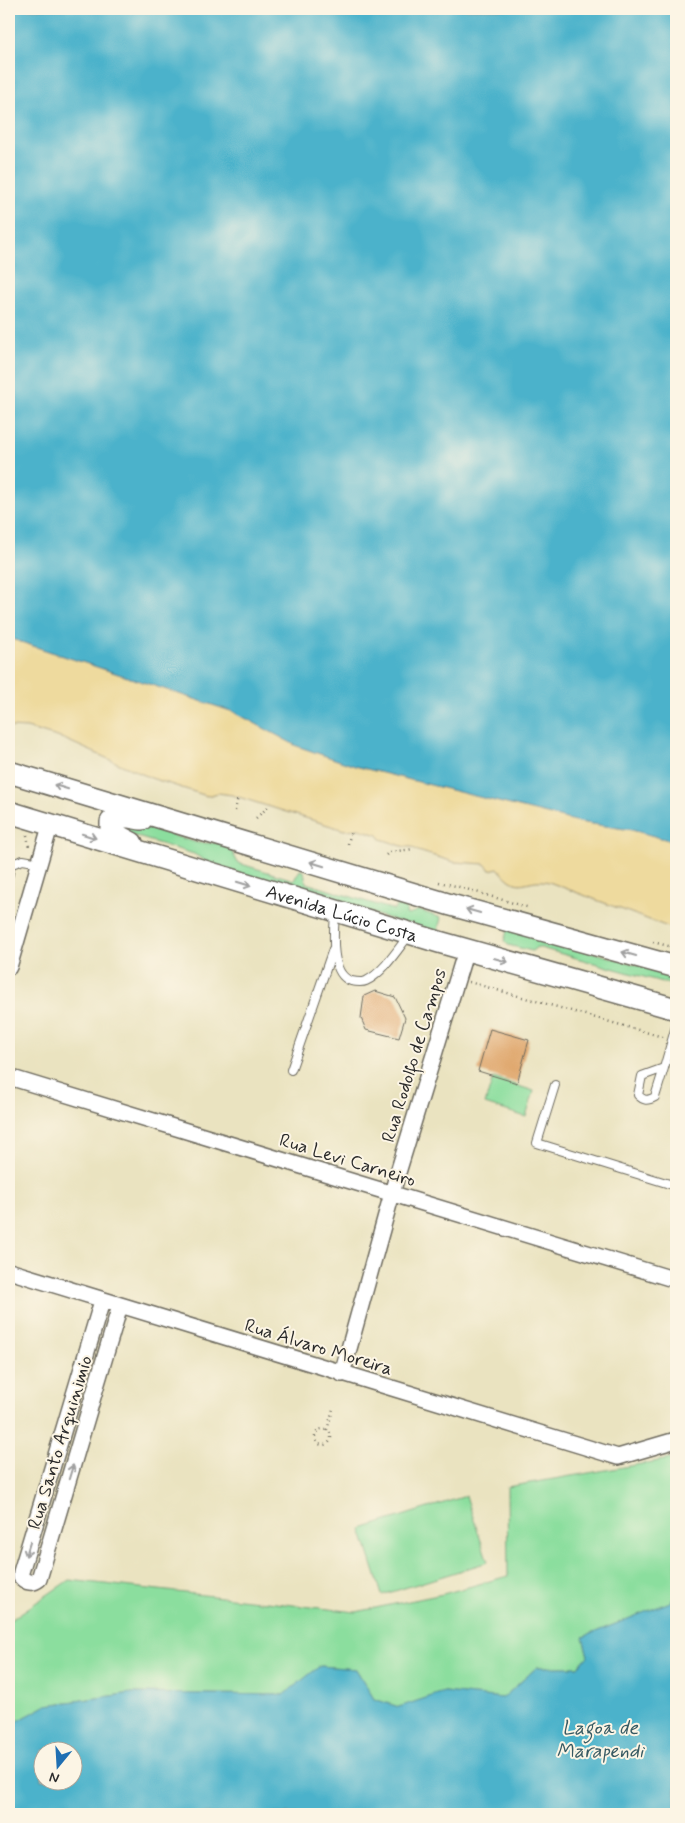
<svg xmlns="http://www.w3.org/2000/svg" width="685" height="1823" viewBox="0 0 685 1823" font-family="Mynerve,sans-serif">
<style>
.green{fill:#8bde9e;stroke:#5b8464}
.sand{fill:#eeda9e;stroke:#8c8264}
.water{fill:#4cb2cb;stroke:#3c6e7b;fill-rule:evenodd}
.building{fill:#dea366}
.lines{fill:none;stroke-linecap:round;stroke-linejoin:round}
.lane-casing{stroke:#6e6b5f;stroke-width:10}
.street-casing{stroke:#6e6b5f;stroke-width:18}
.secondary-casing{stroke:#6e6b5f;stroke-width:24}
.path{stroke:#6e6b5f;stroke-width:2.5;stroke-dasharray:1 4;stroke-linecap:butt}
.lane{stroke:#fff;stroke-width:8}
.street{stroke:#fff;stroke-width:15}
.secondary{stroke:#fff;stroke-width:21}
.oneway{stroke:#a0a0a0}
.labels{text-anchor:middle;stroke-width:4;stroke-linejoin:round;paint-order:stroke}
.street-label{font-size:19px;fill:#2b2b2b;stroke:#fcf5e5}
.water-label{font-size:20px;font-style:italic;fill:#375a63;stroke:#fcf5e5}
</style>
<rect width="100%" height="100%" fill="#fcf5e5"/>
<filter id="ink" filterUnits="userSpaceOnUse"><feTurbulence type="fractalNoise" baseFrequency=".02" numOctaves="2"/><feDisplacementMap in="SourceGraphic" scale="10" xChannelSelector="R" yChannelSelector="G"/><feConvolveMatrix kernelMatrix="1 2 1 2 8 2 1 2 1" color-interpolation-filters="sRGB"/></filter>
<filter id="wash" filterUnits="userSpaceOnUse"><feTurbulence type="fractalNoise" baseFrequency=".0096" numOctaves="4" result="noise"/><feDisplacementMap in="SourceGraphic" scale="20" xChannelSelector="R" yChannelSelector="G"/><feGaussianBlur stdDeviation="1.12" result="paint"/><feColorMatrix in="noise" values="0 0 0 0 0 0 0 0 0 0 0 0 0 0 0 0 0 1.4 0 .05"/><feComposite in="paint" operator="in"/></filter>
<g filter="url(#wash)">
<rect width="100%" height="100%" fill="#eae3c0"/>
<!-- green -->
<path class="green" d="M128 822 198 843H219L229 846 238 863 294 880 300 870 304 871 306 883 394 910 401 901 407 903 406 914 409 915 418 910 441 918 437 933 212 865 194 854 124 833 121 827Z
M508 928 676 976V986L537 947 532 951 508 945 504 941Z
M493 1078 534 1091 526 1117 485 1104Z
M676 1458V1594L671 1602 583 1637 588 1656 578 1667H537L503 1698 444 1692 399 1707 374 1699 356 1669 320 1666 284 1695 132 1693 47 1705 9 1726V1621L69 1580 356 1612 443 1594 508 1576 507 1487Z
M466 1496 488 1562 382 1595 361 1529Z"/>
<!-- sand -->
<path class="sand" d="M9 638 234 712 297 746 355 766 579 822 632 830 676 842V930L549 882C523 876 521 897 498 868L490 870 485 864 454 862 418 851 412 847H405L381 839 378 835 359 829 344 830 232 795 218 793 207 796 151 778 64 739 27 728 9 727Z"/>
<!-- water -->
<path class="water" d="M9 9H676V842L632 830 579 822 355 766 297 746 234 712 9 638Z
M676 1594V1814H9V1726L47 1705 132 1693 283 1695 320 1666 356 1669 374 1699 399 1707 444 1692 503 1698 537 1667H578L588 1656 583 1637 670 1602ZM42 1750H72V1780H42Z"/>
<g id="blocks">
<!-- building -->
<path class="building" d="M375 991 395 997 405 1018 399 1038 366 1030 361 1018 364 996Z
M490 1029 529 1040 517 1083 478 1071Z"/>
</g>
</g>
<g filter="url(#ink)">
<use href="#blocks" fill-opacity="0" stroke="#6e6b5f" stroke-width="1"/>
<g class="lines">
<defs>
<path id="lane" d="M9 865 23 860 40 863
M9 865 10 867 9 874
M335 913C334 930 329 974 351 981 356 982 362 983 366 981 383 973 398 949 409 935
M664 1068 655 1097C647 1101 644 1101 638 1095L642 1076Z
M664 1068 676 1026
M291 1070 333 949
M555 1085 537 1143 676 1186"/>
<path id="street" d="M9 967 51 823
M9 1077 676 1280
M9 1271 618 1457 676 1440
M102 1301 21 1572V1577C26 1583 33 1584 39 1579L120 1306
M342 1374 396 1179 466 950"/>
<g id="secondary">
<path d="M9 772 451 905 676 967"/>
<path id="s1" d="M9 812 439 942 676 1009"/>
<path d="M132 843 115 834 111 830V822C118 813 132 818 142 819"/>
</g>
</defs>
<!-- lane casing -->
<use href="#lane" class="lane-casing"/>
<!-- street casing -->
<use href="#street" class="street-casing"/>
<!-- secondary casing -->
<use href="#secondary" class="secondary-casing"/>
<!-- path -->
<path class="path" d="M9 727 11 744
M235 811 238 797
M256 818 268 807
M27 835 29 847
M348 844 351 831
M386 855 389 852 414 849
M439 882 456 886 530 908
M653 942 676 948
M469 982 663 1037
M315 1437a8 8 0 1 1 16 0a8 8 0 1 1-16 0Z
M327 1430 333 1409"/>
<!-- lane -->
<use href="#lane" class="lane"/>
<!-- street -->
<use href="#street" class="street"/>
<!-- secondary -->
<use href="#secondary" class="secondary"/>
</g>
<!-- one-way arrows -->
<defs><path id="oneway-shaft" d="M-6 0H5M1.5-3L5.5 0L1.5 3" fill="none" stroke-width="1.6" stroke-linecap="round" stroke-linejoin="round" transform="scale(1.25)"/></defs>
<g class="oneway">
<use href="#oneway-shaft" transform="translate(61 787) rotate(-163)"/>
<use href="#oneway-shaft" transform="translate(89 836) rotate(18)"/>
<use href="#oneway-shaft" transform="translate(317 864) rotate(-163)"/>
<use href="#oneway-shaft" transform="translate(244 884) rotate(17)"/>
<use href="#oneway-shaft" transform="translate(473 911) rotate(-164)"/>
<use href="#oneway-shaft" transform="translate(629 954) rotate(-164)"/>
<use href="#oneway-shaft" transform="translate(501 960) rotate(16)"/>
<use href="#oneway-shaft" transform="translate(71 1472) rotate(-73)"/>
<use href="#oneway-shaft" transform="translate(28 1549) rotate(107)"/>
</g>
</g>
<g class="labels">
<!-- street labels -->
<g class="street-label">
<text dy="7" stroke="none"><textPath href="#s1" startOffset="348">Avenida Lúcio Costa</textPath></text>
<text transform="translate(413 1055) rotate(-73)" y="7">Rua Rodolfo de Campos</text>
<text transform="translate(348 1159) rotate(17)" y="7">Rua Levi Carneiro</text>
<text transform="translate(319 1346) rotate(17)" y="7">Rua Álvaro Moreira</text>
<text transform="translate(59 1442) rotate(-73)" y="7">Rua Santo Arquinimio</text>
</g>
<!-- water labels -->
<g class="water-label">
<text x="600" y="1734">Lagoa de<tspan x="600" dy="23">Marapendi</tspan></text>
</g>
</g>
<!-- margin -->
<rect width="685" height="1823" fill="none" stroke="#fcf5e5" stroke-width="30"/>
<!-- north arrow -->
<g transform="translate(58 1766) rotate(198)"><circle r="24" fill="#fcf5e5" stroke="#a8a49b"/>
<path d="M0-4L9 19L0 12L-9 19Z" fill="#1f6fb2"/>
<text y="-8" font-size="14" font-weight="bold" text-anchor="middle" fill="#2b2b2b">N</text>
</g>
</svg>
